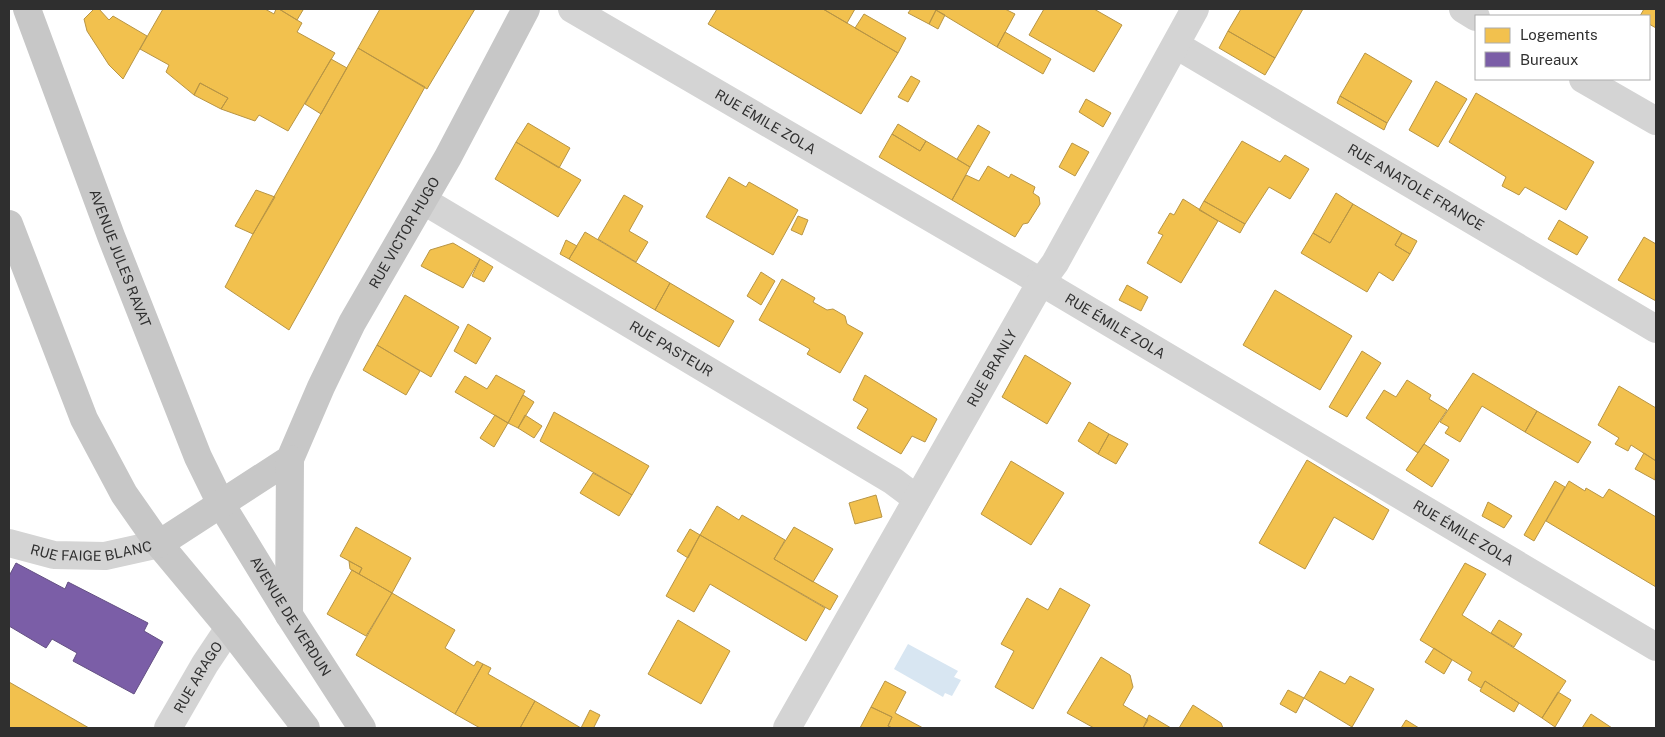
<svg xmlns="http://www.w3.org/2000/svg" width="1665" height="737" viewBox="0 0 1665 737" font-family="'Public Sans',sans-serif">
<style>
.water{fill:#d8e6f2}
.homes{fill:#f2c14e;stroke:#b89545}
.offices{fill:#7b5ea7;stroke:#645083}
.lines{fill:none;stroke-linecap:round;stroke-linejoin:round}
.minor{stroke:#d4d4d4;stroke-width:28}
.major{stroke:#c7c7c7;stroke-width:28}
.labels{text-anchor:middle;stroke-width:5;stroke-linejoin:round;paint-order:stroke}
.street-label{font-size:14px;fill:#2f2f2f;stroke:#fff}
</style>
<rect width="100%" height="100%" fill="#fff"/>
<!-- water -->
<path class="water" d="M908 644 958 671 954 677 961 680 952 696 945 693 943 697 894 669Z"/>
<!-- homes -->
<path class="homes" d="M94 9H99L109 20 113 16 147 36 123 79 109 65 87 31 84 19Z
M163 9H265L274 14 276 9H279L302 23 297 32 335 53 288 131 259 115 255 121 221 109 228 98 200 83 194 95 166 72 169 65 140 49Z
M279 9H300L303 10 297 20Z
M380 9H475L427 89 358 48Z
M717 9H823L898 53 861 114 708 24Z
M823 9H855L847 23Z
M911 9H934L936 10 929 24 908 13Z
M934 9H1005L1015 14 997 47Z
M1044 9H1094L1122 25 1094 72 1029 35Z
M1241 9H1303L1275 58 1228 31Z
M1644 9H1656V28L1649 24V16H1640Z
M936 10 945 15 938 29 929 24Z
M864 14 906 38 898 53 855 28Z
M1228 31 1275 58 1265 75 1219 48Z
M1005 32 1051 59 1043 74 997 47Z
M358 48 425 87 289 330 225 287 253 234Z
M1365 53 1412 81 1387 123 1340 96Z
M331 59 347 68 321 114 305 104Z
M911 76 920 81 908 102 898 97Z
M1436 81 1467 99 1438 147 1409 130Z
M200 83 228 98 221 109 194 95Z
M1476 93 1594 162 1566 210 1525 187 1519 195 1502 186 1506 177 1449 142Z
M1340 96 1387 123 1384 130 1337 103Z
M1086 99 1111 113 1103 127 1079 112Z
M528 123 570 148 559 168 516 142Z
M898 124 926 141 920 151 892 134Z
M978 125 990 132 970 167 957 159Z
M892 134 920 151 926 141 970 167 952 200 879 157Z
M1242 141 1280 162 1285 155 1309 169 1290 199 1269 187 1245 224 1204 201Z
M516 142 581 180 558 217 495 179Z
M1072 143 1089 152 1075 176 1059 167Z
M988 166 1009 178 1011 174 1035 187 1033 193 1039 197 1040 204 1028 223 1023 224 1015 237 952 200 966 175 979 181Z
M729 177 746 187 749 182 798 210 773 255 706 217Z
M256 190 275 197 253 234 235 226Z
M1336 193 1353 204 1330 243 1313 233Z
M624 195 643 206 629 231 648 242 636 262 598 239Z
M1183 199 1218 221 1181 283 1147 263 1163 235 1158 233 1170 213 1174 215Z
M1204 201 1245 224 1240 233 1199 210Z
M1353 204 1402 233 1395 245 1410 254 1393 281 1379 272 1367 292 1301 253 1313 233 1330 243Z
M798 216 808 220 802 235 791 230Z
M1559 220 1588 237 1577 255 1548 239Z
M585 232 670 283 655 310 569 259Z
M1402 233 1417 241 1410 254 1395 245Z
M1644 237 1656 244V301L1618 280Z
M566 240 577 246 569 259 560 254Z
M453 243 480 259 463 288 421 266 430 250Z
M480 259 493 267 484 282 472 276Z
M761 272 775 281 761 305 747 296Z
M782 279 815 298 813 302 827 310 833 309 845 316 847 324 863 333 840 373 807 354 810 349 759 320Z
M670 283 734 321 719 347 655 310Z
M1127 285 1148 297 1141 311 1119 300Z
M1275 290 1352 336 1320 390 1243 345Z
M405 295 459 327 431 377 377 345Z
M468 324 491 338 476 364 454 351Z
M377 345 420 371 406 395 363 370Z
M1362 351 1381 363 1347 417 1329 407Z
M1025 355 1071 383 1047 424 1002 397Z
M1473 373 1537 411 1525 432 1482 406 1460 442 1445 433 1449 427 1440 422Z
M496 375 525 391 508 423 455 392 465 376 487 389Z
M865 375 937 419 925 442 912 436 901 454 857 428 868 409 853 400Z
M1407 380 1431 395 1429 399 1447 410 1418 453 1366 418 1384 390 1396 397Z
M1619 386 1656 408V461L1631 445 1628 451 1615 444 1619 438 1598 425Z
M523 395 534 402 518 428 508 423Z
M1537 411 1591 442 1578 463 1525 432Z
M554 412 649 466 632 495 540 441Z
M495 415 508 423 494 447 480 438Z
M525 415 542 426 534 438 518 428Z
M1089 422 1109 434 1098 454 1078 441Z
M1109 434 1128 444 1116 464 1098 454Z
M1424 444 1449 460 1432 487 1406 470Z
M1644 453 1656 461 1655 480 1635 469Z
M1307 460 1389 510 1373 540 1334 517 1305 569 1259 543Z
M1011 461 1064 493 1031 545 981 514Z
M593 473 632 495 619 516 580 493Z
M1555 481 1565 487 1534 541 1524 535Z
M1569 481 1585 491 1586 488 1603 498 1609 489 1656 517V587L1546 521Z
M876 495 882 517 855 524 849 503Z
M1488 502 1512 516 1504 528 1482 516Z
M717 506 739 520 742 515 785 540 774 559 838 596 830 610 700 535Z
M356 527 411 558 392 593 359 574 362 568 340 556Z
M794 527 833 549 813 582 774 559Z
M690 529 700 535 688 558 677 551Z
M700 535 825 608 806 641 710 584 694 612 666 596Z
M349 561 362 568 359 574 350 569Z
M1465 563 1486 574 1462 615 1566 681 1542 718 1485 681 1481 688 1468 680 1472 672 1420 640Z
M352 570 392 593 366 636 327 614Z
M1060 588 1090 605 1033 709 995 687 1014 651 1001 644 1027 598 1048 610Z
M392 593 455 630 445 648 474 666 477 661 483 664 455 714 356 655Z
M678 620 730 651 701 704 648 674Z
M1499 620 1522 634 1514 647 1491 633Z
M1434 648 1452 660 1444 674 1425 662Z
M1101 657 1130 675 1133 687 1123 705 1148 720 1143 728H1094L1067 713Z
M483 664 491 668 488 674 535 701 520 728H480L455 714Z
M1320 671 1345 684 1350 676 1374 689 1352 727 1304 698Z
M885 681 906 692 895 713 923 728H892L888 726 892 717 871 707Z
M1485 681 1519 703 1514 712 1480 691Z
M9 682 89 728H9Z
M1288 690 1304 698 1296 713 1280 704Z
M1558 692 1571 700 1555 727 1542 718Z
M535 701 581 728H520Z
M1193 705 1221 723 1223 728H1179Z
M871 707 892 717 888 726 892 728H860Z
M590 710 600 715 594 727 593 728H581Z
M1591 714 1612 728H1582Z
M1149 715 1171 728H1143Z
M1406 720 1419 728H1401Z"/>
<!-- offices -->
<path class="offices" d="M16 563 65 589 68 582 148 623 144 631 163 642 134 694 73 661 77 653 52 639 46 648 9 626V576Z"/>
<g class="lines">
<!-- minor -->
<g class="minor">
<path id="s1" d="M572 9 1041 282 1656 647"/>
<path d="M1463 9 1476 17"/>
<path id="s2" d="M1176 45 1656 329"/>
<path d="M1583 79 1656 121"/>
<path id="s3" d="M424 201 893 481 917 499"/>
<path id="s4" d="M9 543 54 555 105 556 159 544"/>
<path id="s5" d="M168 728 205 664 229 628"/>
<path id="s6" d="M787 728 1041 282 1055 263 1195 9"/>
</g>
<!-- major -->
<g class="major">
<path id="s7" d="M27 9 111 236 198 457 221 504 289 615 362 728"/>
<path d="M9 224 84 419 124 494 159 544 229 628 306 728"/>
<path id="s8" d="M159 544 290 459 321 387 352 323 448 157 526 9"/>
<path d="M289 615 290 459"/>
</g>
</g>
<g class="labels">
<!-- street labels -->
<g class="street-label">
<text dy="5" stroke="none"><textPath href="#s1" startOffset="224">RUE ÉMILE ZOLA</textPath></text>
<text dy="5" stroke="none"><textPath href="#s2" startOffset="279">RUE ANATOLE FRANCE</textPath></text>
<text dy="5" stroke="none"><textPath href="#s8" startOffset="410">RUE VICTOR HUGO</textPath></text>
<text dy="5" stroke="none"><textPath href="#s7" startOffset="266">AVENUE JULES RAVAT</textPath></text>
<text dy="5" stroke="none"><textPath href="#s1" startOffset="629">RUE ÉMILE ZOLA</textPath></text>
<text dy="5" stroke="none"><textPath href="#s3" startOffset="288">RUE PASTEUR</textPath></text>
<text dy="5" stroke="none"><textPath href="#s6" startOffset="414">RUE BRANLY</textPath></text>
<text dy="5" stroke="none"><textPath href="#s1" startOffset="1034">RUE ÉMILE ZOLA</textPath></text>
<text dy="5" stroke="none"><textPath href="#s4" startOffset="84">RUE FAIGE BLANC</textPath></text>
<text dy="5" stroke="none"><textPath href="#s7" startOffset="664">AVENUE DE VERDUN</textPath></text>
<text dy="5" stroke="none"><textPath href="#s5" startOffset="59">RUE ARAGO</textPath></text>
</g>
</g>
<!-- border -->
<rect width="1665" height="737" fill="none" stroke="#2f2f2f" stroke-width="20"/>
<!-- legend -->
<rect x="1475" y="15" width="175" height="65" fill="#ffffff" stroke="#acacac"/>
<rect x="1485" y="28" width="25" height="15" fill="#f2c14e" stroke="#acacac"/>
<text x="1520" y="40" font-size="15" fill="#2f2f2f">Logements</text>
<rect x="1485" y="52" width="25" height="15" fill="#7b5ea7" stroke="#acacac"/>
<text x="1520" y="65" font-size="15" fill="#2f2f2f">Bureaux</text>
</svg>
